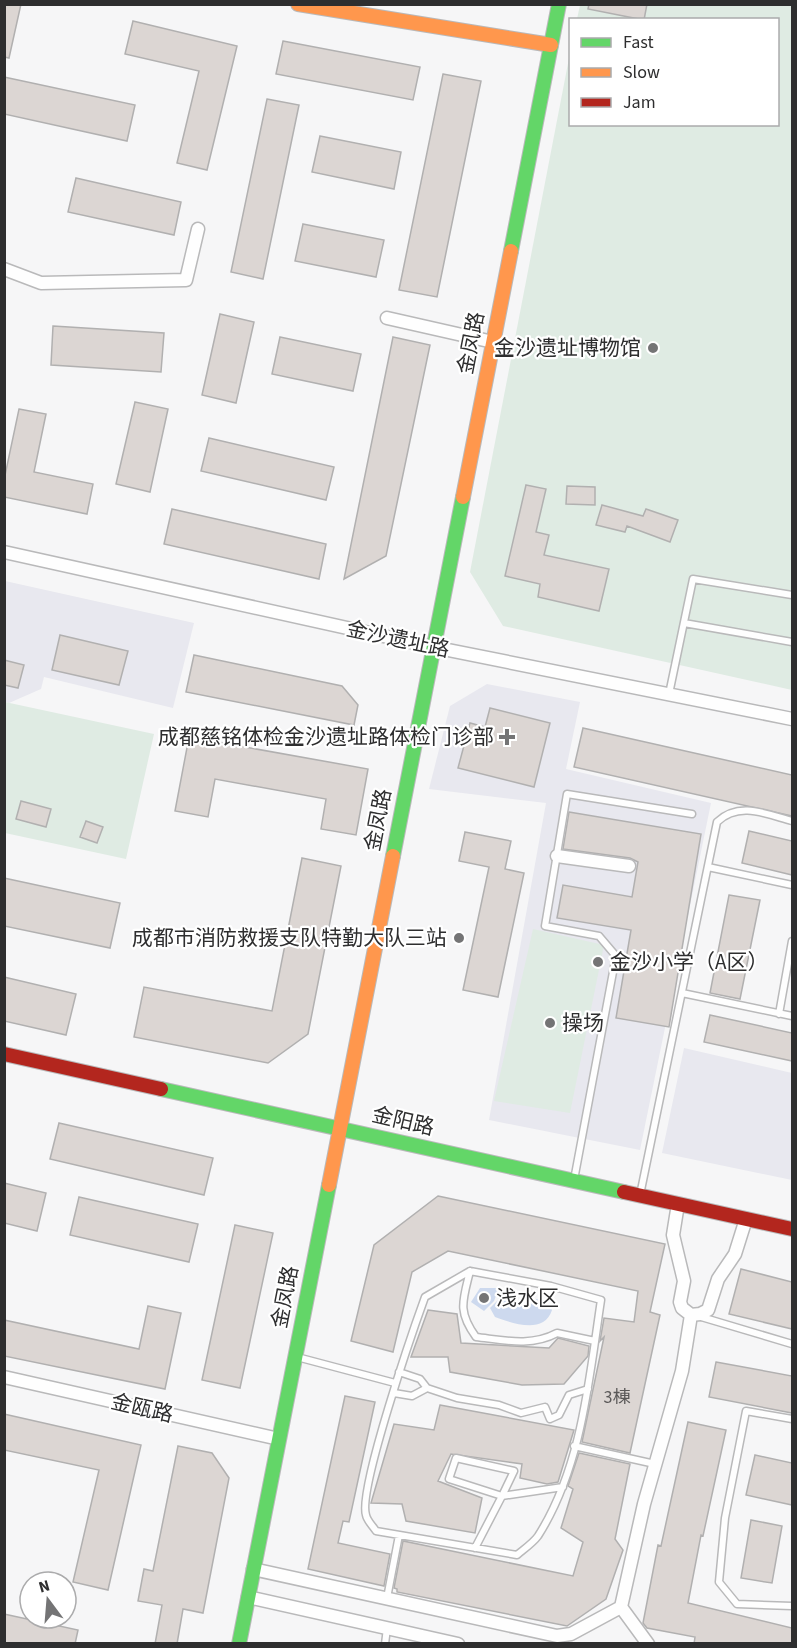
<svg xmlns="http://www.w3.org/2000/svg" width="797" height="1648" viewBox="0 0 797 1648" font-family="'Source Sans 3','Noto Sans SC',sans-serif">
<style>
.built{fill:#e8e8ef}
.green{fill:#dfebe3}
.water{fill:#cdd9ee}
.building{fill:#dcd6d3;stroke:#b1b0b0;stroke-width:1.5}
.lines{fill:none;stroke-linecap:round;stroke-linejoin:round}
.lane-casing{stroke:#b9b9ba;stroke-width:9}
.street-casing{stroke:#b9b9ba;stroke-width:15}
.fast-casing{stroke:#b9b9ba;stroke-width:16}
.slow-casing{stroke:#b9b9ba;stroke-width:16}
.jam-casing{stroke:#b9b9ba;stroke-width:16}
.lane{stroke:#fefefe;stroke-width:6}
.street{stroke:#fefefe;stroke-width:12}
.fast{stroke:#63d668;stroke-width:14}
.slow{stroke:#ff974d;stroke-width:14}
.jam{stroke:#b3261e;stroke-width:14}
.poi-dot{fill:#747475;stroke:#fff;stroke-width:2}
.labels{text-anchor:middle;stroke-width:4.5;stroke-linejoin:round;paint-order:stroke}
.number-label{font-size:18px;fill:#5a5858}
.street-label{font-size:21px;fill:#2e2e2f;stroke:#fff}
.poi-label{font-size:21px;fill:#2e2e2f;stroke:#fff;text-anchor:end}
</style>
<rect width="100%" height="100%" fill="#f6f6f7"/>
<!-- built -->
<path class="built" d="M5 581 194 623 173 708 44 677 41 689 9 703 5 702Z
M487 684 580 702 566 769 711 803 640 1150 489 1120 546 803 429 789 450 706Z
M684 1048 792 1073V1180L662 1153Z"/>
<!-- green -->
<path class="green" d="M580 5H792V690L503 626 470 572 570 53V124H778V20L577 19Z
M5 702 154 734 126 859 5 833Z
M533 929 604 945 570 1113 494 1101Z"/>
<!-- water -->
<path class="water" d="M480 1288H499L494 1301 484 1311 471 1302Z
M501 1290 519 1303 537 1299 548 1302 552 1310C544 1335 512 1323 495 1317L490 1308 498 1300Z"/>
<!-- building -->
<path class="building" d="M4 4H21L9 58 4 57Z
M589 4H647L644 20 588 9Z
M133 21 237 46 207 170 177 163 199 71 125 54Z
M283 41 420 67 413 100 276 74Z
M443 74 481 81 437 297 399 290Z
M4 77 135 105 127 141 4 114Z
M267 99 299 105 263 279 231 272Z
M320 136 401 152 394 189 312 172Z
M76 178 181 202 174 235 68 212Z
M303 224 384 240 376 277 295 261Z
M220 314 254 322 236 403 202 395Z
M53 326 164 333 161 372 51 365Z
M280 337 361 354 353 391 272 374Z
M393 337 430 345 386 556 344 579Z
M135 402 168 409 150 492 116 484Z
M19 409 46 414 34 472 93 484 87 514 4 497V480Z
M209 438 334 467 326 500 201 471Z
M526 485 546 489 536 532 549 535 544 555 609 569 599 611 538 597 540 584 505 576Z
M567 486 595 487V505L566 504Z
M602 505 643 516 646 509 678 520 670 542 627 526 625 532 596 525Z
M172 509 326 544 319 579 164 544Z
M60 635 128 651 119 685 52 670Z
M194 655 342 686 358 705 354 725 186 692Z
M4 660 24 665 18 688 4 685Z
M490 708 550 723 534 787 458 768 470 723 485 727Z
M583 728 792 775V816L574 767Z
M189 737 368 769 356 835 321 829 326 799 215 779 208 817 175 811Z
M21 801 51 809 46 827 16 819Z
M569 812 701 834 669 1027 616 1018 631 930 557 918 563 885 632 897 638 862 630 858 563 849Z
M86 821 103 827 97 843 80 837Z
M749 831 792 841V875L742 863Z
M465 832 511 841 505 869 524 873 498 997 463 990 489 867 459 861Z
M302 858 341 866 308 1034 268 1063 134 1037 144 987 272 1011Z
M4 878 120 903 110 948 4 926Z
M729 895 760 900 740 999 710 993Z
M4 977 76 994 66 1035 4 1021Z
M710 1015 792 1033V1061L704 1042Z
M59 1123 213 1158 204 1195 50 1159Z
M4 1183 46 1193 37 1231 4 1223Z
M438 1196 665 1244 650 1312 660 1315 630 1453 582 1442 604 1337 600 1341 604 1318 634 1322 638 1291 448 1251 412 1272 393 1352 351 1341 374 1245Z
M79 1197 198 1224 189 1262 70 1235Z
M235 1225 273 1233 240 1388 202 1380Z
M741 1269 792 1282V1329L729 1314Z
M148 1306 181 1313 165 1389 4 1356V1320L139 1349Z
M428 1310 457 1314 461 1343 549 1348 558 1338 589 1346 588 1356 564 1384 522 1385 450 1372 448 1357H411Z
M716 1362 792 1376V1413L709 1397Z
M345 1396 375 1402 349 1522 343 1521 338 1543 390 1554 384 1586 308 1569Z
M440 1405 574 1430 558 1482 547 1484 520 1478 522 1464 451 1454 438 1481 482 1498 475 1533 406 1521 402 1504 371 1503 394 1424 434 1430Z
M4 1414 141 1445 108 1590 73 1582 99 1470 4 1450Z
M688 1422 726 1430 703 1536 701 1535 688 1603 792 1628V1644H694L695 1637 647 1628 643 1623 658 1545 661 1546Z
M178 1446 212 1453 229 1478 203 1613 183 1609 177 1644H155L162 1605 138 1601 144 1569 153 1571Z
M579 1453 630 1464 615 1539 623 1550 606 1599 567 1626 397 1592V1589L394 1588 403 1541 573 1576 583 1542 561 1528 573 1489 568 1486Z
M755 1455 792 1463V1505L746 1495Z
M751 1520 782 1526 772 1583 741 1578Z
M4 1614 78 1630 75 1644H4Z"/>
<g class="lines">
<defs>
<path id="lane" d="M684 623 792 642
M669 694 693 579 792 595
M708 867 792 885
M682 993 792 1016
M779 1014 792 941
M574 1180 616 956 599 936 545 926 567 794 692 814
M640 1195 717 822C739 801 766 814 792 821
M470 1271 551 1286 601 1300C589 1379 582 1467 538 1536 533 1543 524 1549 517 1555L376 1531C373 1526 367 1521 366 1515 358 1490 413 1330 425 1297Z
M470 1271C463 1300 457 1311 476 1337 503 1340 531 1347 557 1333L595 1341
M698 1316 792 1344
M297 1357 395 1383
M399 1372 420 1379 427 1388 457 1398 499 1405 521 1413 545 1407 550 1419 559 1415 569 1395 588 1389
M394 1393 412 1396 427 1388
M792 1419 746 1411 725 1518 719 1582 737 1604 792 1606
M574 1446 655 1464
M456 1458 514 1471 502 1496 449 1479Z
M475 1548 502 1496 563 1487
M387 1598 399 1535
M385 1644 387 1628"/>
<path id="street" d="M4 269 41 283 186 280 198 229
M387 318 493 342
M4 552 433 647 792 719
M557 856 629 866
M691 1315 700 1314 708 1310 718 1279 735 1254 746 1219
M4 1377 279 1439
M253 1569 557 1636 571 1634 621 1607
M248 1597 458 1644
M648 1644 621 1607 644 1504 682 1371 691 1315 682 1308 680 1302 684 1281 673 1235 678 1204"/>
<path id="fast" d="M511 251 559 4
M393 856 463 497
M161 1089 624 1192
M239 1644 329 1185"/>
<path id="slow" d="M298 4 551 45
M463 497 511 251
M329 1185 393 856"/>
<path id="jam" d="M4 1054 161 1089
M624 1192 792 1229"/>
</defs>
<!-- lane casing -->
<use href="#lane" class="lane-casing"/>
<!-- street casing -->
<use href="#street" class="street-casing"/>
<!-- fast casing -->
<use href="#fast" class="fast-casing"/>
<!-- slow casing -->
<use href="#slow" class="slow-casing"/>
<!-- jam casing -->
<use href="#jam" class="jam-casing"/>
<!-- lane -->
<use href="#lane" class="lane"/>
<!-- street -->
<use href="#street" class="street"/>
<!-- fast -->
<use href="#fast" class="fast"/>
<!-- slow -->
<use href="#slow" class="slow"/>
<!-- jam -->
<use href="#jam" class="jam"/>
</g>
<!-- markers -->
<g class="poi-dot">
<circle cx="653" cy="348" r="6"/>
<path d="M504 728h6v6h6v6h-6v6h-6v-6h-6v-6h6z"/>
<circle cx="459" cy="938" r="6"/>
<circle cx="598" cy="962" r="6"/>
<circle cx="550" cy="1023" r="6"/>
<circle cx="484" cy="1298" r="6"/>
</g>
<g class="labels">
<!-- number labels -->
<g class="number-label">
<text x="617" y="1403">3棟</text>
</g>
<!-- street labels -->
<g class="street-label">
<text transform="translate(471 343) rotate(-79)" y="7">金凤路</text>
<text transform="translate(398 639) rotate(12)" y="7">金沙遗址路</text>
<text transform="translate(378 820) rotate(-79)" y="7">金凤路</text>
<text transform="translate(403 1121) rotate(13)" y="7">金阳路</text>
<text transform="translate(285 1297) rotate(-79)" y="7">金凤路</text>
<text transform="translate(142 1408) rotate(13)" y="7">金瓯路</text>
</g>
<!-- poi labels -->
<g class="poi-label">
<text x="641" y="355">金沙遗址博物馆</text>
<text x="494" y="744">成都慈铭体检金沙遗址路体检门诊部</text>
<text x="447" y="945">成都市消防救援支队特勤大队三站</text>
<text x="610" y="969" text-anchor="start">金沙小学（A区）</text>
<text x="562" y="1030" text-anchor="start">操场</text>
<text x="496" y="1305" text-anchor="start">浅水区</text>
</g>
</g>
<!-- border -->
<rect width="797" height="1648" fill="none" stroke="#2e2e2f" stroke-width="12"/>
<!-- legend -->
<rect x="569" y="18" width="210" height="108" fill="#ffffff" stroke="#ababac" stroke-width="1.5"/>
<rect x="581" y="38" width="30" height="9" fill="#63d668" stroke="#ababac" stroke-width="1.5"/>
<text x="623" y="48" font-size="18" fill="#2e2e2f">Fast</text>
<rect x="581" y="68" width="30" height="9" fill="#ff974d" stroke="#ababac" stroke-width="1.5"/>
<text x="623" y="78" font-size="18" fill="#2e2e2f">Slow</text>
<rect x="581" y="98" width="30" height="9" fill="#b3261e" stroke="#ababac" stroke-width="1.5"/>
<text x="623" y="108" font-size="18" fill="#2e2e2f">Jam</text>
<!-- north arrow -->
<g transform="translate(48 1600) rotate(344)"><circle r="28" fill="#ffffff" stroke="#ababac" stroke-width="1.5"/>
<path d="M0-4.5L10 22L0 15L-10 22Z" fill="#747475"/>
<text y="-9" font-size="16" font-weight="bold" text-anchor="middle" fill="#2e2e2f">N</text>
</g>
</svg>
